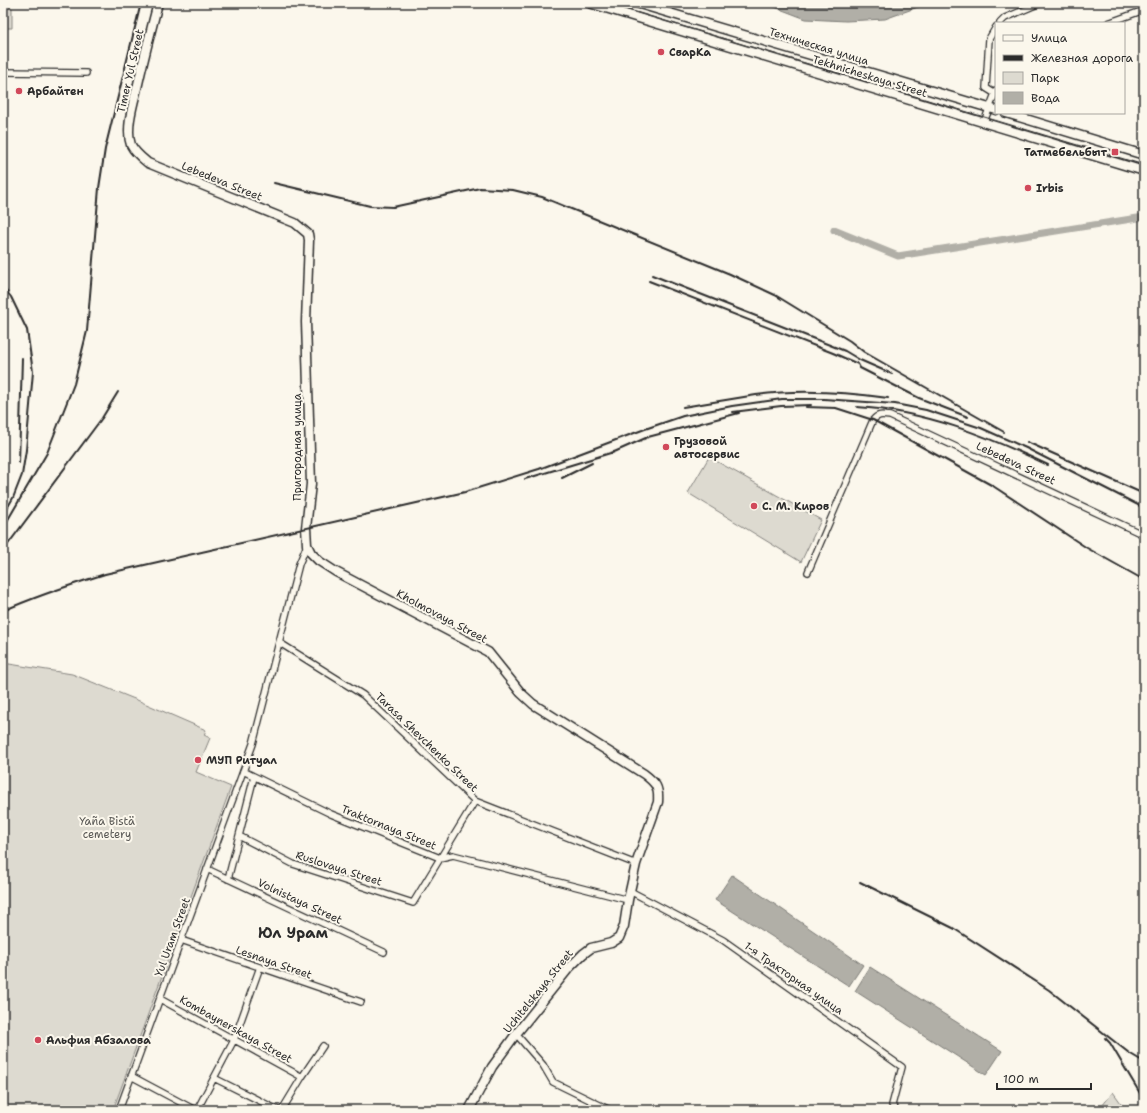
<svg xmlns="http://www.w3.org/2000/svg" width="1147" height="1113" viewBox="0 0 1147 1113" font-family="'Shantell Sans',sans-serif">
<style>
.green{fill:#dddad0;stroke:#84827e}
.water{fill:#b1afa7;stroke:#7b7a75}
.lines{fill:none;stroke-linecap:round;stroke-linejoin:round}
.canal{stroke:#b1afa7;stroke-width:7}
.street-casing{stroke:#2b2b2b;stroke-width:8}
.secondary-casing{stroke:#2b2b2b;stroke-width:11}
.street{stroke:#fbf7ec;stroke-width:5.5}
.secondary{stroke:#fbf7ec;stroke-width:8}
.tram{stroke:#2b2b2b;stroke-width:1}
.rail{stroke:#2b2b2b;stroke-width:2}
.poi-dot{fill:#d1495b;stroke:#fbf7ec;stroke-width:1.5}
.labels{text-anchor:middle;stroke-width:4;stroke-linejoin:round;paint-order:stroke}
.street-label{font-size:11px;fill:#2b2b2b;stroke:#fbf7ec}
.poi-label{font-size:11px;font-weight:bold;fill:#2b2b2b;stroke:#fbf7ec;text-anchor:start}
.park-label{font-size:11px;fill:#585754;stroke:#fbf7ec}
.district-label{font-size:15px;font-weight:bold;fill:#2b2b2b;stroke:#fbf7ec}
</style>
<rect width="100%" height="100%" fill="#fbf7ec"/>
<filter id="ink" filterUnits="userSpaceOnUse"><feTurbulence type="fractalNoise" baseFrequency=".025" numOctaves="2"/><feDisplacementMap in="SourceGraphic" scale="8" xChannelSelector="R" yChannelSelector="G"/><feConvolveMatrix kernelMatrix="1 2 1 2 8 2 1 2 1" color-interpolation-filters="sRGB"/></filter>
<g filter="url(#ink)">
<!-- green -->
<path class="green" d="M3 8H12V28H3Z
M709 457 821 520 801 562 688 493Z
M3 663 72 674 137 700 206 730 204 735 210 738 196 772 231 787 113 1110H3Z
M1113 1092 1126 1110H1099Z"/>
<!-- water -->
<path class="water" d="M764 3H929L885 19 846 21 806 19Z
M732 875 863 965 849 986 715 900Z
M870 967 1002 1051 986 1075 855 991Z"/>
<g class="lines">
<!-- canal -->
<path class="canal" d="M834 230 898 256 1144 217"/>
<defs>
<path id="street" d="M1000 23 1005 18 1040 3
M1108 23 1144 10
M3 72 86 73
M994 93 986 88 989 39 996 27
M984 122 996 91
M808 572 873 420C878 414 882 415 890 416L1144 535
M280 643 363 695 475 801 636 864
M243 771 331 814 440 858 453 855 628 900
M239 836 293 864 413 903 475 801
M207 869 384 952
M228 879 254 777
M630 891 723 940 902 1067 892 1105 896 1110
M181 940 361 1002
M160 999 302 1077
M516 1034 543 1065 553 1082 610 1110
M131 1076 195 1110
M214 1078 278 1110
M119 1110 253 744 299 564 307 545
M197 1110 234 1040 260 967
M282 1110 302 1077 323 1046"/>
<path id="secondary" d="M158 3C151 30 144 57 138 84 134 101 125 128 131 145 135 153 142 158 148 163L295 223 308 234 309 240 306 322 311 484 306 528 307 545 311 553 319 561 336 572 488 652 521 693 533 704 644 774C656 783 659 787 658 802L636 864 628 900 624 926 619 938 611 943 591 948 583 954 569 968 516 1034 492 1067 469 1110
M589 3 1144 171
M636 3 996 110
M1006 113 1144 155"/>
</defs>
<!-- street casing -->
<use href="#street" class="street-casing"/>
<!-- secondary casing -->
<use href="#secondary" class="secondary-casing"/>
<!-- street -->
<use href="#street" class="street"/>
<!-- secondary -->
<use href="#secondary" class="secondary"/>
<!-- tram -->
<path class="tram" d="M605 3 1144 165"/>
<!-- rail -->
<path class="rail" d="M274 183 370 206 393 207 480 188 513 190 542 197 730 274 775 295 850 341 864 352 1004 432
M652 275 845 351 860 360 892 374
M649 281 833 353 858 364 860 368 919 398 968 417
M3 287 11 297 27 330 33 372 26 450 22 475 13 498 3 515
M683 407C708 403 732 399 756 395 799 389 845 392 888 398
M806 407 836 408 873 420 993 486 1087 548 1144 580
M857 407C926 411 987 436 1048 465
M733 412 781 406 811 405
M1027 442 1144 494
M612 453 648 437 739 413
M19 463 22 358
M562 478 592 463
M525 479 617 451
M3 528 47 453 74 384 87 331 99 188 105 149 141 3
M3 551 102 418 118 392
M3 611C36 596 70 585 105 574L465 492 539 469 645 429 683 416 732 406 782 399H824L895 404 926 410 981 428 1026 448 1144 508
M860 882 953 928 1049 990 1129 1053 1144 1062
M1105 1038 1110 1043 1144 1100"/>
</g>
</g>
<!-- markers -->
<g class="poi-dot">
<circle cx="661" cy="52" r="4"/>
<circle cx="19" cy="91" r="4"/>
<rect x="1111" y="148" width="8" height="8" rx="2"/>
<circle cx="1028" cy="188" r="4"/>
<circle cx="666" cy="447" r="4"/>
<circle cx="754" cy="506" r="4"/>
<circle cx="198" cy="760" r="4"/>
<circle cx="38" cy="1040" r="4"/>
</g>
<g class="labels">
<!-- street labels -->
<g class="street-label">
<text transform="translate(819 46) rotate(17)" y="4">Техническая улица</text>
<text transform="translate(130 71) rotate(-77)" y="4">Timer Yul Street</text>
<text transform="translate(870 76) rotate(17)" y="4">Tekhnicheskaya Street</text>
<text transform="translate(222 181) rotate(22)" y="4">Lebedeva Street</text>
<text transform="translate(297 447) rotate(-90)" y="4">Пригородная улица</text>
<text transform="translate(1016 463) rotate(25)" y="4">Lebedeva Street</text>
<text transform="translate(442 616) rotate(28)" y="4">Kholmovaya Street</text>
<text transform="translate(427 742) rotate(44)" y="4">Tarasa Shevchenko Street</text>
<text transform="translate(389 827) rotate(22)" y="4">Traktornaya Street</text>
<text transform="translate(339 868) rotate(18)" y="4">Ruslovaya Street</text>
<text transform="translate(300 901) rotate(25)" y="4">Volnistaya Street</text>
<text transform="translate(172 937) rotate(-70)" y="4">Yul Uram Street</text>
<text transform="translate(274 962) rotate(19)" y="4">Lesnaya Street</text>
<text transform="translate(794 978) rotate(35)" y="4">1-я Тракторная улица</text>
<text transform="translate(538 991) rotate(-51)" y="4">Uchitelskaya Street</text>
<text transform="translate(236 1029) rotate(29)" y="4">Kombaynerskaya Street</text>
</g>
<!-- poi labels -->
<g class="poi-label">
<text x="669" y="56">СварКа</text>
<text x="27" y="95">Арбайтен</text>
<text x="1107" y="156" text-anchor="end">Татмебельбыт</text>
<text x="1036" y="192">Irbis</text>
<text x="674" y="445">Грузовой<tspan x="674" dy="13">автосервис</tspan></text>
<text x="762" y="510">С. М. Киров</text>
<text x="206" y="764">МУП Ритуал</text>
<text x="46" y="1044">Альфия Абзалова</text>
</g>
<!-- park labels -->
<g class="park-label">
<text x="107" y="825">Yaña Bistä<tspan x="107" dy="13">cemetery</tspan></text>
</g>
<!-- district labels -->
<g class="district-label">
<text x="293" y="938">Юл Урам</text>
</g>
</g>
<!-- margin -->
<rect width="1147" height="1113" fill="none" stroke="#fbf7ec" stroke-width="16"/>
<rect x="8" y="8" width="1131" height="1097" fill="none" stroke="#2b2b2b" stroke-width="1.5" filter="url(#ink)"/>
<!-- legend -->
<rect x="995" y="22" width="130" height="92" fill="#fbf7ec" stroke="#a8a59f"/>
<rect x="1003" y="35" width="20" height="6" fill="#fbf7ec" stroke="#a8a59f"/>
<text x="1031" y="42" font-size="12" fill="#2b2b2b">Улица</text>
<rect x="1003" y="55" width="20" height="6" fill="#2b2b2b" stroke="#a8a59f"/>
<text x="1031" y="62" font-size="12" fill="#2b2b2b">Железная дорога</text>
<rect x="1003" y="72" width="20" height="12" fill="#dddad0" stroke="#a8a59f"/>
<text x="1031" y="82" font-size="12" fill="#2b2b2b">Парк</text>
<rect x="1003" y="92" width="20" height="12" fill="#b1afa7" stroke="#a8a59f"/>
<text x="1031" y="102" font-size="12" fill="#2b2b2b">Вода</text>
<!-- scale -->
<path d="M997 1083v6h94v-6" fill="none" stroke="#2b2b2b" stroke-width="2"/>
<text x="1003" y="1083" font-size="12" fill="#2b2b2b" stroke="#fbf7ec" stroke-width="3" paint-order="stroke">100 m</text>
</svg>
